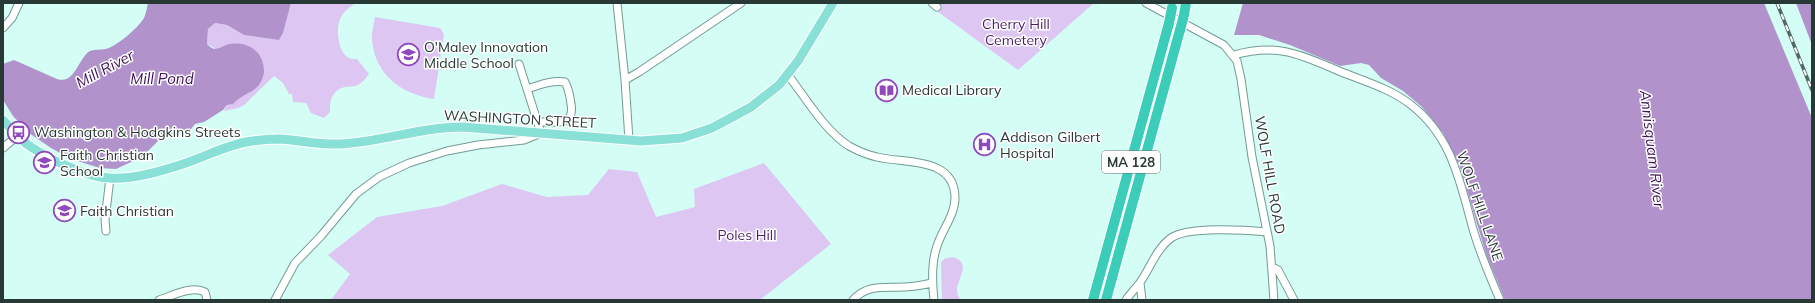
<svg xmlns="http://www.w3.org/2000/svg" width="1815" height="303" viewBox="0 0 1815 303" font-family="Mulish,sans-serif">
<style>
.green{fill:#dec6f3}
.water{fill:#b192cb}
.lines{fill:none;stroke-linecap:round;stroke-linejoin:round}
.minor-casing{stroke:#739b94;stroke-width:9}
.major-casing{stroke:#fff;stroke-width:11}
.highway-casing{stroke:#fff;stroke-width:12}
.minor{stroke:#fff;stroke-width:7}
.major{stroke:#89e0d6;stroke-width:9}
.highway{stroke:#3bccba;stroke-width:10}
.rail-casing{stroke:#526864;stroke-width:3.5}
.rail{stroke:#fff;stroke-width:2;stroke-dasharray:6;stroke-linecap:butt}
.highway-bridge-casing{stroke:#fff;stroke-width:12;stroke-linecap:butt}
.highway-bridge{stroke:#3bccba;stroke-width:10}
.labels{text-anchor:middle;stroke-width:3;stroke-linejoin:round;paint-order:stroke}
.shield{fill:#fff;stroke:#687472;stroke-width:1}
.shield-label{font-size:13px;font-weight:bold;fill:#283835}
.park-label{font-size:14px;fill:#481f63;stroke:#fff}
.poi-label{font-size:14px;fill:#283835;stroke:#fff;text-anchor:start}
.street-label{font-size:14px;fill:#283835;stroke:#fff}
.water-label{font-size:15px;font-style:italic;fill:#3e1358;stroke:#fff}
</style>
<rect width="100%" height="100%" fill="#d3fdf5"/>
<!-- green -->
<path class="green" d="M291 3H356C349 7 341 14 339 22 336 34 339 61 357 59L369 74C366 78 363 82 358 85 354 87 349 86 345 87 333 89 329 101 330 112L324 118 311 113 306 103 293 102 292 94H289L283 83 274 76 244 105 238 108 224 111 227 105 233 104 238 97 258 86 234 44H228L216 49 207 44 208 29 215 23 227 25 244 35 279 40 283 33Z
M939 3H1094L1018 70 934 9Z
M375 17 440 28 444 34 434 99C402 94 376 76 372 41 371 33 374 24 375 17Z
M764 163 831 244 761 299 756 300H331L350 274 328 255 377 217 442 206 502 184 547 197 588 195 609 169 637 172 656 217 695 207 694 189Z
M952 257C973 262 957 279 957 290 957 294 959 297 960 300H942L941 262 944 259Z"/>
<!-- water -->
<path class="water" d="M148 3H291L283 33 279 40 244 35 227 25 215 23 208 29 207 44C209 46 211 48 214 49 219 49 224 45 229 44 248 41 264 51 264 72 264 75 261 83 258 86 252 93 241 95 233 104L227 105 223 110 204 122 195 124 191 129 178 134H171L161 138 142 157 116 169 100 168 71 159 51 148 29 133 13 116 3 100V64L14 60 57 79C75 85 78 58 90 51 95 49 101 50 106 49 117 46 138 28 144 18 146 14 147 7 148 3Z
M1243 3H1764L1812 118V300H1505L1487 257 1460 167 1443 133 1421 106 1403 91 1381 78 1369 65 1361 63 1340 66 1290 45 1259 35H1234Z
M1796 3H1812V45Z"/>
<g class="lines">
<defs>
<path id="minor" d="M617 3 625 80 629 140
M932 3 937 7
M1146 3 1224 45 1237 61 1241 79 1252 157 1270 246 1274 300
M3 28 12 18 19 3
M1234 55C1277 43 1299 54 1339 71 1363 81 1389 88 1410 104 1452 136 1460 182 1473 229 1480 253 1490 277 1500 300
M788 75C805 97 825 131 849 146 858 151 868 155 877 157 904 164 955 156 955 198 955 215 942 230 937 246 931 263 932 282 934 300
M625 80 639 72 741 3
M527 89C539 85 552 80 565 82 569 89 570 96 571 104 575 128 555 121 538 122
M3 148 17 136
M106 231 105 220 110 178
M1272 267 1278 270 1294 300
M1140 283 1142 300
M159 300C172 296 192 285 205 292L207 300
M275 300 295 263 321 236 356 194 379 177 409 163 447 151 478 145 524 140 541 133 519 64
M853 300C867 284 884 288 903 287 913 287 923 285 932 283
M1126 300C1130 294 1135 289 1139 284 1150 269 1156 249 1171 238 1188 226 1246 230 1267 232"/>
<path id="major" d="M3 120C12 130 20 140 31 147 51 160 86 177 109 178 133 180 161 171 183 164 204 157 225 146 246 142 257 140 268 139 279 139 299 140 320 145 340 144 381 142 421 127 462 127L641 141 682 138 712 128 751 107 779 85 798 61 833 3"/>
<path id="highway" d="M1184 15 1186 3
M1093 300 1169 23
M1106 300 1180 30"/>
</defs>
<!-- minor casing -->
<use href="#minor" class="minor-casing"/>
<!-- major casing -->
<use href="#major" class="major-casing"/>
<!-- highway casing -->
<use href="#highway" class="highway-casing"/>
<!-- minor -->
<use href="#minor" class="minor"/>
<!-- major -->
<use href="#major" class="major"/>
<!-- highway -->
<use href="#highway" class="highway"/>
<defs>
<path id="rail" d="M1777 3 1812 90"/>
</defs>
<!-- rail casing -->
<use href="#rail" class="rail-casing"/>
<!-- rail -->
<use href="#rail" class="rail"/>
<defs>
<path id="highway-bridge" d="M1169 23 1172 8
M1180 30 1184 15"/>
</defs>
<!-- highway-bridge casing -->
<use href="#highway-bridge" class="highway-bridge-casing"/>
<!-- highway-bridge -->
<use href="#highway-bridge" class="highway-bridge"/>
</g>
<!-- icons -->
<defs>
<symbol id="school-ring" viewBox="-11 -11 22 22"><circle r="9.5" fill="#fff" stroke="#8f49bd" stroke-width="1.5"/><path d="M0-5L7-2L0 1L-7-2ZM-4 1L0 2.5L4 1V4Q0 6-4 4Z" fill="#8f49bd"/></symbol>
<symbol id="library-ring" viewBox="-11 -11 22 22"><circle r="9.5" fill="#fff" stroke="#8f49bd" stroke-width="1.5"/><path d="M-6-4Q-3-5.5-.7-3.5V5Q-3 3-6 4ZM6-4Q3-5.5 .7-3.5V5Q3 3 6 4Z" fill="#8f49bd"/></symbol>
<symbol id="bus-ring" viewBox="-11 -11 22 22"><circle r="9.5" fill="#fff" stroke="#8f49bd" stroke-width="1.5"/><path d="M-5-6H5V4H4V6H2V4H-2V6H-4V4H-5ZM-3.5-4V0h7V-4ZM-3.5 1.2v1.5H-2V1.2ZM2 1.2v1.5H3.5V1.2Z" fill="#8f49bd"/></symbol>
<symbol id="hospital-ring" viewBox="-11 -11 22 22"><circle r="9.5" fill="#fff" stroke="#8f49bd" stroke-width="1.5"/><path d="M-5-5h3v3.5h4V-5h3V5h-3V1.5h-4V5h-3Z" fill="#8f49bd"/></symbol>
</defs>
<g fill-rule="evenodd">
<use href="#school-ring" x="396" y="42" width="25" height="25"/>
<use href="#library-ring" x="874" y="78" width="25" height="25"/>
<use href="#bus-ring" x="6" y="120" width="25" height="25"/>
<use href="#hospital-ring" x="972" y="132" width="25" height="25"/>
<use href="#school-ring" x="32" y="150" width="25" height="25"/>
<use href="#school-ring" x="52" y="198" width="25" height="25"/>
</g>
<g class="labels">
<!-- shield labels -->
<rect class="shield" x="1102" y="151" width="58" height="22" rx="3"/>
<g class="shield-label">
<text x="1131" y="167">MA 128</text>
</g>
<!-- park labels -->
<g class="park-label">
<text x="1016" y="29">Cherry Hill<tspan x="1016" dy="16">Cemetery</tspan></text>
<text x="747" y="240">Poles Hill</text>
</g>
<!-- poi labels -->
<g class="poi-label">
<text x="424" y="52">O'Maley Innovation<tspan x="424" dy="16">Middle School</tspan></text>
<text x="902" y="95">Medical Library</text>
<text x="34" y="137">Washington &amp; Hodgkins Streets</text>
<text x="1000" y="142">Addison Gilbert<tspan x="1000" dy="16">Hospital</tspan></text>
<text x="60" y="160">Faith Christian<tspan x="60" dy="16">School</tspan></text>
<text x="80" y="216">Faith Christian</text>
</g>
<!-- street labels -->
<g class="street-label">
<text transform="translate(520 119) rotate(3)" y="5">WASHINGTON STREET</text>
<text transform="translate(1270 175) rotate(80)" y="5">WOLF HILL ROAD</text>
<text transform="translate(1480 206) rotate(71)" y="5">WOLF HILL LANE</text>
</g>
<!-- water labels -->
<g class="water-label">
<text transform="translate(105 69) rotate(-28)" y="5">Mill River</text>
<text x="162" y="84">Mill Pond</text>
<text transform="translate(1652 149) rotate(83)" y="5">Annisquam River</text>
</g>
</g>
<!-- border -->
<rect width="1815" height="303" fill="none" stroke="#283835" stroke-width="8"/>
</svg>
